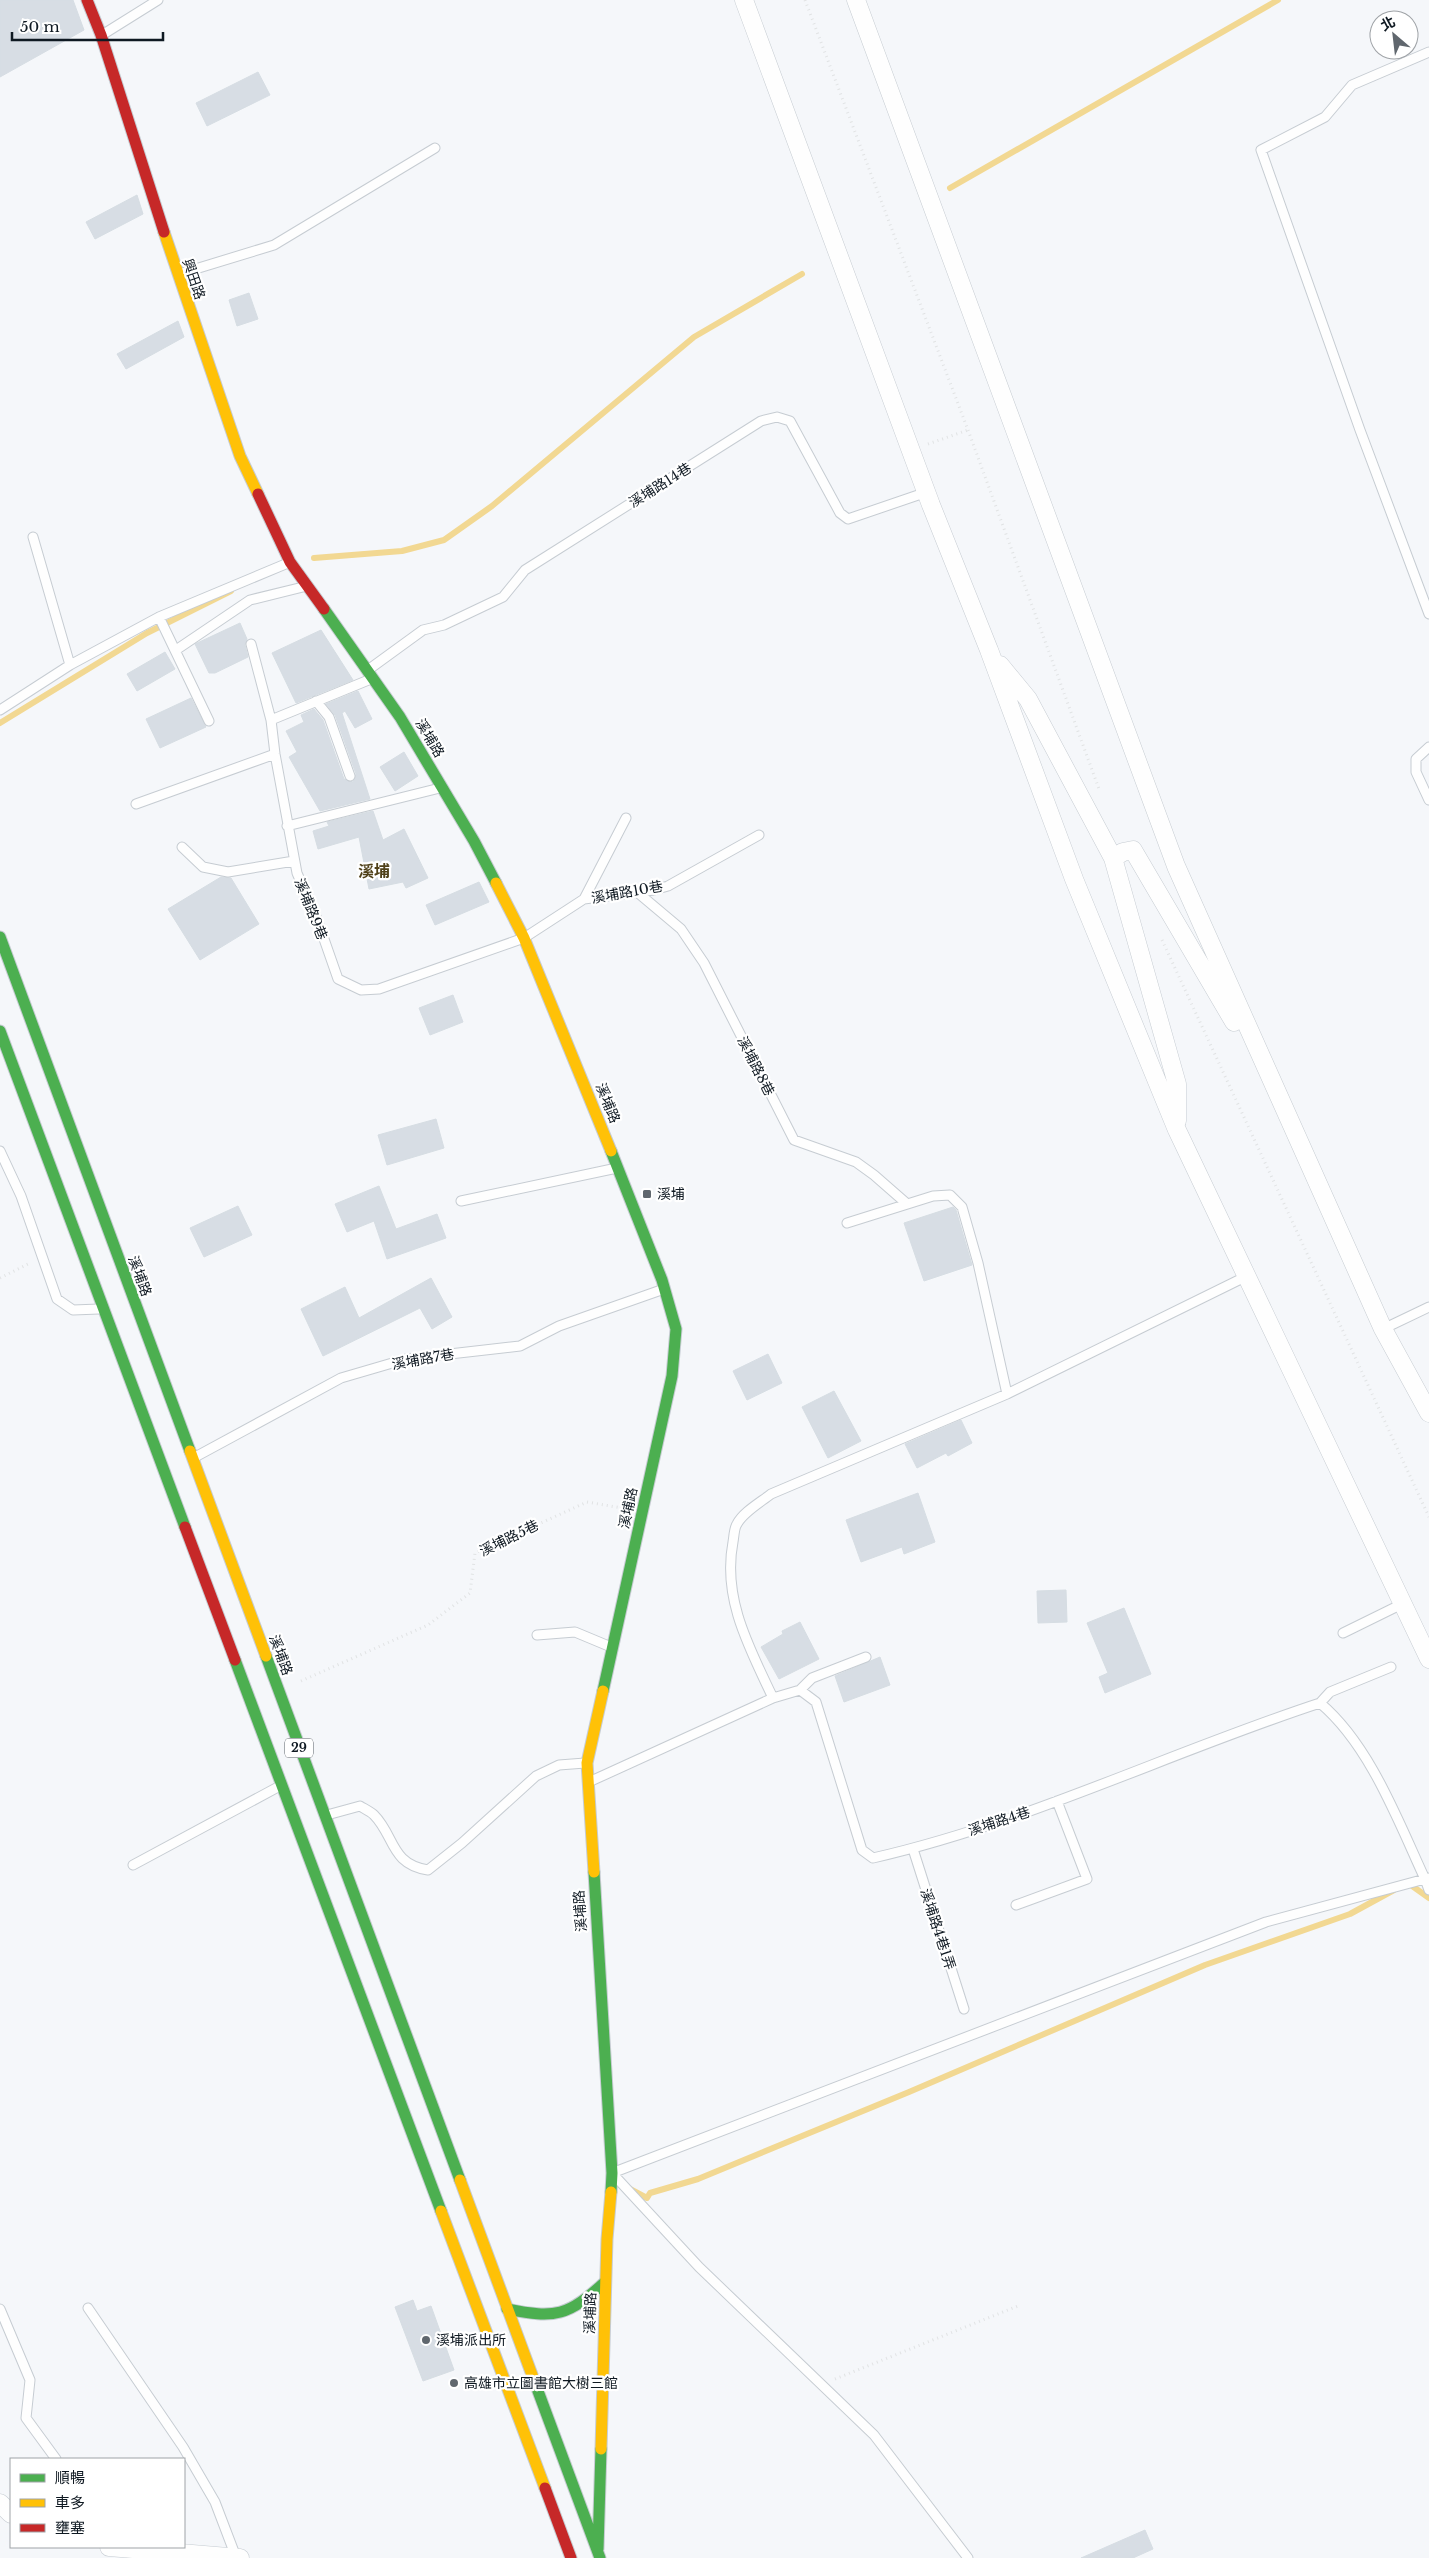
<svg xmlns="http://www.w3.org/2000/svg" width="1429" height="2558" viewBox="0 0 1429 2558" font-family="'Libre Baskerville','Noto Sans TC',serif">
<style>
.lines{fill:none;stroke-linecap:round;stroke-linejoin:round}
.stream{stroke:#f2d892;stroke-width:6}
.building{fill:#d7dde4;stroke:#d6dde3}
.lane-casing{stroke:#c6ccd2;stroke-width:11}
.street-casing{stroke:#c6ccd2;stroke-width:19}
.fast-casing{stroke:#c6ccd2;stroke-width:13}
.slow-casing{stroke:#c6ccd2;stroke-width:13}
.jam-casing{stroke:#c6ccd2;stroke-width:13}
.path{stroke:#e1e3e4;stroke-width:3;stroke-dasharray:1 4;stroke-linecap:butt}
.lane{stroke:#fefefe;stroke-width:9}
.street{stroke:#fefefe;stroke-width:18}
.fast{stroke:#4caf50;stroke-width:11}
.slow{stroke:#ffc107;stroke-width:11}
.jam{stroke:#c62828;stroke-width:11}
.poi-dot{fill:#60676e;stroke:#fff;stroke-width:2}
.labels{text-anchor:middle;stroke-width:4.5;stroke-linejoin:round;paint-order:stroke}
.shield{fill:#fff;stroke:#575e64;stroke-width:1}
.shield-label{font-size:12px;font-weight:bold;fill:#0f1922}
.street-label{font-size:14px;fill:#0f1922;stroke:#fff}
.poi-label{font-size:14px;fill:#0f1922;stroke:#fff;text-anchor:start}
.quarter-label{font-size:16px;font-weight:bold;fill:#504119;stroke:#fff}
</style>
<rect width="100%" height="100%" fill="#f5f7fa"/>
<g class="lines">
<!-- stream -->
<path class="stream" d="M950 188 1278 0
M314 558 402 551 444 540 492 506 694 337 802 274
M0 723 147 633 231 591
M1408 1883 1429 1898
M630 2189 647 2198 650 2193 698 2179 909 2092 1205 1965 1350 1914 1394 1890"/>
</g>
<!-- building -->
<path class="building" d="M0 0H73L84 30 0 77Z
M258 72 270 95 207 126 196 103Z
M137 195 143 214 95 239 86 222Z
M249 293 258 319 237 326 229 300Z
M178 321 184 337 126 369 117 354Z
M240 623 247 639 245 645 248 657 215 673H209L195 644Z
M321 630 353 680 296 703 272 653Z
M165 652 175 669 137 691 127 674Z
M358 691 372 719 355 728 345 711 342 713 370 799 320 811 289 757 297 752 286 731 304 722 301 715 314 709 323 720 344 779 353 782 356 774 335 715 326 704Z
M191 698 206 727 160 748 146 719Z
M404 752 418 776 395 791 380 767Z
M373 811 383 840 404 829 428 878 406 888 403 882 369 889 359 837 318 849 313 831 329 826 327 822Z
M221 877 231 878 259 924 200 960 168 909Z
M479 882 489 902 435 925 426 905Z
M453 995 463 1022 430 1035 419 1008Z
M436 1119 444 1148 387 1165 378 1135Z
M379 1186 396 1229 437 1214 446 1238 387 1259 374 1221 347 1232 335 1204Z
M238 1206 252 1235 204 1257 190 1228Z
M953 1207 956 1210 972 1265 924 1281 904 1223Z
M431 1278 452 1317 432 1329 420 1308 323 1356 301 1309 345 1287 359 1318Z
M768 1354 782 1383 747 1400 733 1371Z
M834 1391 861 1441 828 1458 802 1407Z
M961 1420 972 1443 948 1456 946 1453 917 1468 905 1444Z
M918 1493 935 1542 904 1554 902 1547 861 1562 846 1520Z
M1066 1590 1067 1622 1038 1623 1037 1591Z
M1124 1608 1151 1674 1105 1693 1099 1677 1108 1673 1087 1623Z
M800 1622 819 1659 779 1679 761 1647 783 1634 782 1631Z
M880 1657 890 1685 844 1702 835 1676Z
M413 2300 417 2311 431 2306 454 2370 423 2381 395 2307Z
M1145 2530 1153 2549 1133 2558H1081Z"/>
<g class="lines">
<defs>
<path id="lane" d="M102 35 158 0
M1429 52 1352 85 1325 117 1261 150 1360 430 1429 614
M179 274 274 245 435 148
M33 537 70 665
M159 617 209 721
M251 644 271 720 275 754 297 873 317 919 338 979 361 990 379 989 524 938 584 899 654 890 668 886 759 835
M176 650 250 600 303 587
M368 670 423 630 444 625 503 597 525 570 761 421 777 417 790 421 840 513 848 519 927 492
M316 701 329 717 350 776
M0 710 70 665 159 617 288 563
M271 720 371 679
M1429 747 1416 759V772L1429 800
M136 804 275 754
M287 826 440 788
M182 847 203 867 228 872 294 861
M637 892 681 929 704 963 794 1140 856 1162 874 1175 906 1203
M584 899 626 818
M0 1151 21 1196 57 1299 73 1310 99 1309
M461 1201 617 1168
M847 1223 933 1196 950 1195 962 1207 978 1263 1007 1394
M1383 1329 1429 1307
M197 1456 341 1378 406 1359 520 1346 559 1326 664 1289
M1343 1633 1402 1604
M537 1635 575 1632 611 1647
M800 1690 812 1678 866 1657
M773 1698C750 1649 722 1599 733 1542 734 1537 734 1528 737 1524 743 1512 761 1502 771 1494L1007 1394 1247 1276
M1320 1703 1330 1692 1391 1667
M591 1781 773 1698 800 1690 816 1702 862 1850 873 1858C1027 1823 1170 1752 1320 1703 1370 1745 1398 1821 1425 1879L1429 1878
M327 1815 360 1806C365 1809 371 1812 374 1815 395 1836 390 1864 428 1870L462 1843 536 1776 559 1765 585 1763
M913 1849 964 2009
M133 1865 278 1787
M1016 1905 1087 1879 1057 1801
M88 2308 183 2447 215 2502 236 2557
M0 2309 30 2380 26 2418 56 2459
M968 2558 874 2435 699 2267 612 2173 1266 1922 1425 1879 1429 1890"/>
<path id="street" d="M744 0 931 505 989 650 1074 879 1177 1130 1429 1659
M856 0 1176 866 1383 1329 1429 1413
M1000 665 1028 699 1113 858 1177 1084V1121
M1113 858 1123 852 1133 850 1234 1022
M0 2503 11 2514
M109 2547 240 2558"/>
<path id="fast" d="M324 609 400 717 474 841 496 883
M0 937 190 1451
M0 1031 185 1527
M266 1656 460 2180
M235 1660 441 2211
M603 1691 672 1376 676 1329 662 1280 611 1151
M594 1872 612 2173 611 2192
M507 2309C556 2319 568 2316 605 2282
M535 2383 600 2558
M598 2549 601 2449"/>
<path id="slow" d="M164 232 240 456 258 494
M496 883 524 938 611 1151
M190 1451 266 1656
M594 1872 587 1763 603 1691
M460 2180 535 2383
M441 2211 545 2488
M601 2449 607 2239 611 2192"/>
<path id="jam" d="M87 0 101 35 164 232
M258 494 290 562 324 609
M185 1527 235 1660
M545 2488 571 2558"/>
</defs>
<!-- lane casing -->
<use href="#lane" class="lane-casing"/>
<!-- street casing -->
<use href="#street" class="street-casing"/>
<!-- fast casing -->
<use href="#fast" class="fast-casing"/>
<!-- slow casing -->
<use href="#slow" class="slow-casing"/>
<!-- jam casing -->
<use href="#jam" class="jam-casing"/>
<!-- path -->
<path class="path" d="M805 0 968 430 1099 789
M928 444 968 430
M1162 940 1429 1517
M0 1278 30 1263
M301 1681 428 1625 470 1593 475 1553 587 1502 622 1508
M835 2379 1018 2306"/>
<!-- lane -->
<use href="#lane" class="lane"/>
<!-- street -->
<use href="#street" class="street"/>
<!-- fast -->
<use href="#fast" class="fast"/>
<!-- slow -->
<use href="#slow" class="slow"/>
<!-- jam -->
<use href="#jam" class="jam"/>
</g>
<!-- markers -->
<g class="poi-dot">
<rect x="642" y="1189" width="10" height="10" rx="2.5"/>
<circle cx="426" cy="2340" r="5"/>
<circle cx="454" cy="2383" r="5"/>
</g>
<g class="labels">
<!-- shield labels -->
<rect class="shield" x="285" y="1738.5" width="28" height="19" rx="4"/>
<g class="shield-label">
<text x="299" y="1752">29</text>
</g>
<!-- street labels -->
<g class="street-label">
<text transform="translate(194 279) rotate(71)" y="5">興田路</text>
<text transform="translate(660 485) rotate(-32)" y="5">溪埔路14巷</text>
<text transform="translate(430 738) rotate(59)" y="5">溪埔路</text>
<text transform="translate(627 892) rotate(-10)" y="5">溪埔路10巷</text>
<text transform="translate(311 909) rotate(68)" y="5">溪埔路9巷</text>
<text transform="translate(756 1066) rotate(63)" y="5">溪埔路8巷</text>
<text transform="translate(608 1103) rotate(68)" y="5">溪埔路</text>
<text transform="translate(140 1276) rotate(70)" y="5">溪埔路</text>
<text transform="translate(423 1359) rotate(-10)" y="5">溪埔路7巷</text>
<text transform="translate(628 1508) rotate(-78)" y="5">溪埔路</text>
<text transform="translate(509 1538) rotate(-26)" y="5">溪埔路5巷</text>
<text transform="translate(281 1655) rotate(70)" y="5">溪埔路</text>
<text transform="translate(999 1821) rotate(-18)" y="5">溪埔路4巷</text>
<text transform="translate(580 1911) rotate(-94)" y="5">溪埔路</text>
<text transform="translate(938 1929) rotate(72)" y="5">溪埔路4巷1弄</text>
<text transform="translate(590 2313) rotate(-88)" y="5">溪埔路</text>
</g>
<!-- poi labels -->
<g class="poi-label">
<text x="657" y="1199">溪埔</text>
<text x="436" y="2345">溪埔派出所</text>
<text x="464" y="2388">高雄市立圖書館大樹三館</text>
</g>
<!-- quarter labels -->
<g class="quarter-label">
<text x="374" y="877">溪埔</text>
</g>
</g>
<!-- legend -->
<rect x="10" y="2458" width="175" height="90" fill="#ffffff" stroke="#9fa3a7"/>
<rect x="20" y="2474" width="25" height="8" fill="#4caf50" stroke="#9fa3a7"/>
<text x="55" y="2483" font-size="15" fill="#0f1922">順暢</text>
<rect x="20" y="2499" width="25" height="8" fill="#ffc107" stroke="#9fa3a7"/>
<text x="55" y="2508" font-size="15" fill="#0f1922">車多</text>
<rect x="20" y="2524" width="25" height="8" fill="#c62828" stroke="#9fa3a7"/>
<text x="55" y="2533" font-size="15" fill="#0f1922">壅塞</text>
<!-- north arrow -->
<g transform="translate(1394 35) rotate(332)"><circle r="24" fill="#ffffff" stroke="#9fa3a7"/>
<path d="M0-4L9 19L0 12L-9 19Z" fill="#60676e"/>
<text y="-8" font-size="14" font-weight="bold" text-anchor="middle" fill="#0f1922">北</text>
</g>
<!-- scale -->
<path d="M12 32v8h151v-8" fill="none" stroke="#0f1922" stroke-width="2.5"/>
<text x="20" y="32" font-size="15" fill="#0f1922" stroke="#ffffff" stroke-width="4" paint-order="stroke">50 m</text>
</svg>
